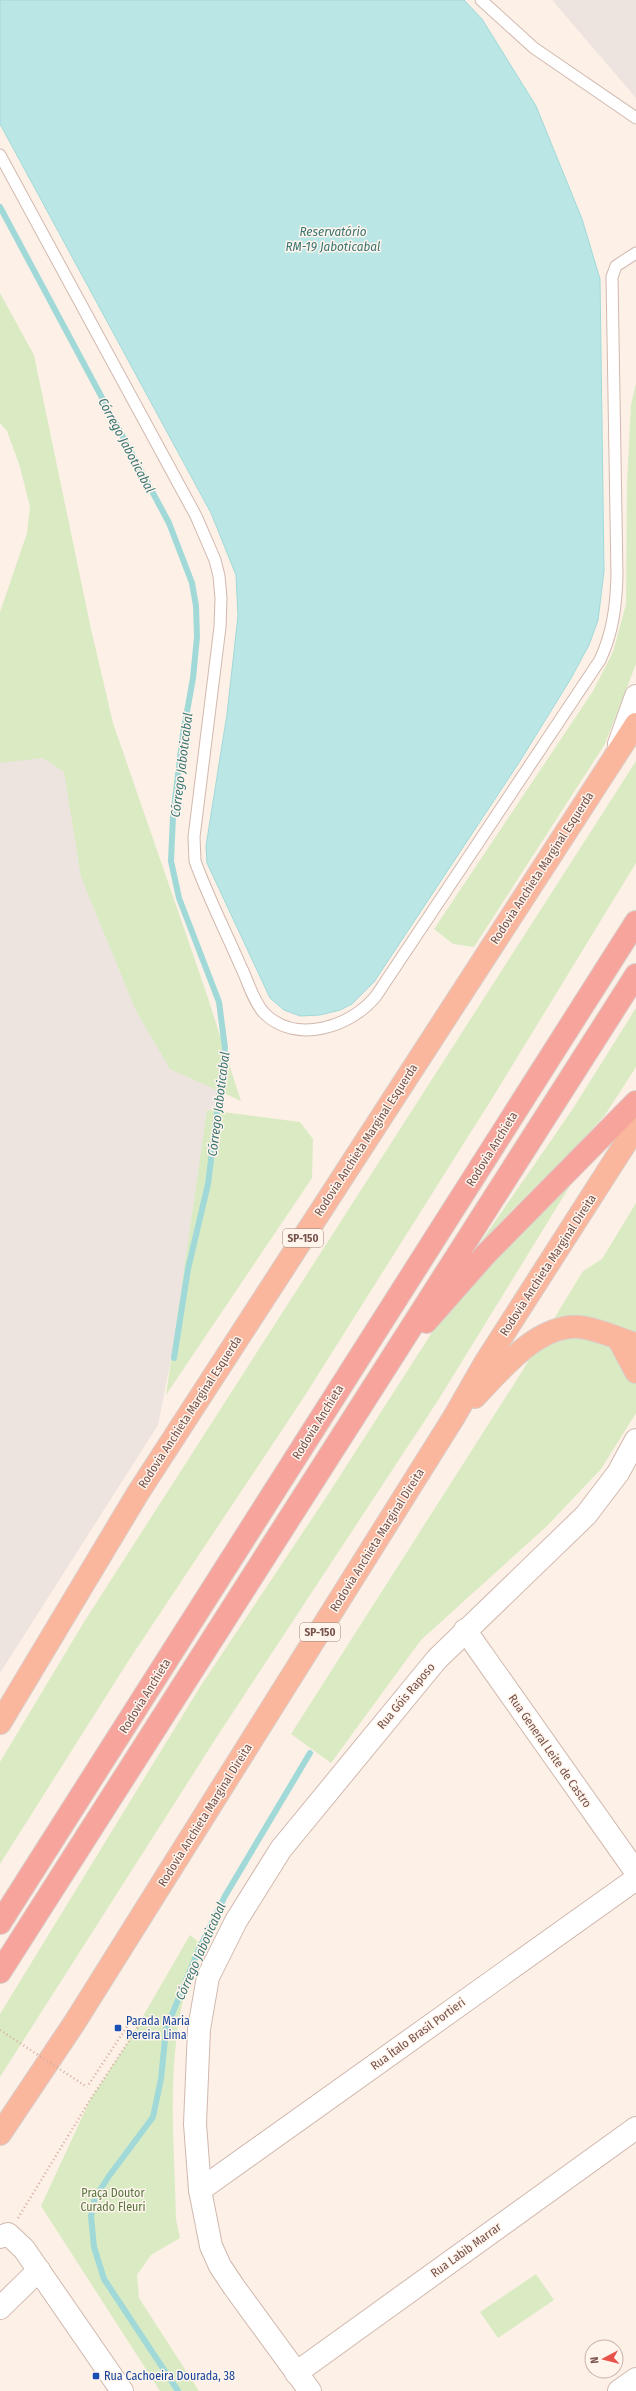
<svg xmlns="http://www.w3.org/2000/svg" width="636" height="2391" viewBox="0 0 636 2391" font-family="'Fira Sans Condensed',sans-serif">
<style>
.industrial{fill:#ede4e0}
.green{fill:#daebc4}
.water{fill:#bae7e6;stroke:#a0d9d8}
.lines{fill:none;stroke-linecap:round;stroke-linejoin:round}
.stream{stroke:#a0d9d8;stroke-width:6}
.service-casing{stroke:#d1b8ae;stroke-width:13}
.minor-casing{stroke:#d1b8ae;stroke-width:24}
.tertiary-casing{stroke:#d1b8ae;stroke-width:24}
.trunk-casing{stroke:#d9cfcc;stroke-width:24}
.motorway-casing{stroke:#d9cfcc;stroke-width:24}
.path{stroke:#d8aca0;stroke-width:2.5;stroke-dasharray:1 3;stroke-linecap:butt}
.service{stroke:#fff;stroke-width:11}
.minor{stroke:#fff;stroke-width:22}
.tertiary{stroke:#fff;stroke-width:22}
.trunk{stroke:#fab79d;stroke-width:22}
.motorway{stroke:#f7a59c;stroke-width:22}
.path-bridge{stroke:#d8aca0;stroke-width:2.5;stroke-dasharray:1 3;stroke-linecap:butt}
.transit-dot{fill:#1a4fb4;stroke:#fff5ed;stroke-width:1.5}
.labels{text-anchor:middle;stroke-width:3;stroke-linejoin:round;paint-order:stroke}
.shield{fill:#fff5ed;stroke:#a0837b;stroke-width:1}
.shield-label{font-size:11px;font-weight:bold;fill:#77524a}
.street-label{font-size:12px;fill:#77524a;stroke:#fff5ed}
.transit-label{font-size:12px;fill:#164399;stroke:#fff5ed;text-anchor:start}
.park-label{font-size:12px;fill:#58773f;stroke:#fff5ed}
.water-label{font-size:13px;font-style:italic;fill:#3a7574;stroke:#fff5ed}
</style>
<rect width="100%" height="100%" fill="#fdf0e6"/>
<!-- industrial -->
<path class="industrial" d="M552 0H636V98Z
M85 728 224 1089 158 1425 0 1673V741Z"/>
<!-- green -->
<path class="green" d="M0 293 34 355 91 629 113 723 206 992 241 1101 170 1069 136 1011 81 877 64 772 43 758 0 763V612L27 533 30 507 20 467 7 431 0 423Z
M636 383V664L605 744 474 947 453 944 434 929 593 691 613 652 626 604 627 482 631 405Z
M636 761V863L493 1097 304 1397 129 1660 0 1864V1762L84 1622Z
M636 1008V1067L605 1115 573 1150 511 1211 476 1249 572 1110Z
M207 1110 300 1122 313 1139 312 1178 166 1395Z
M581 1168 437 1402 220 1732 0 2077V2014L200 1687 327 1496 440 1320 454 1300Z
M636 1203V1413L601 1469 548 1525 421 1640 331 1763 291 1734 521 1373 583 1271 602 1259Z
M190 1935 202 1945C162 2031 174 2127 176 2219L180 2238 151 2255 137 2275 139 2298 199 2391H160L41 2206 90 2100 128 2042Z
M536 2274 554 2300 498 2338 480 2312Z"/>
<!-- water -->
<path class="water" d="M0 0H464L482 19 536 106 582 219 600 279 604 571 598 620 589 645 570 680 520 761 374 982 352 1004 340 1010 320 1015 300 1016 284 1010 270 998 207 863 206 846 227 714 238 616 236 575 211 513 0 124Z"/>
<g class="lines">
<!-- stream -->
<path class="stream" d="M0 207 169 523 192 583 196 606 197 637 193 678 183 734 173 816 171 861 179 898 219 1002 225 1048 208 1184 188 1269 174 1358
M178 2391 104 2279 94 2247 91 2216 95 2198 109 2176 153 2117 161 2079 166 2029 199 1949 225 1896 310 1753"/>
<defs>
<path id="service" d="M481 0 534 48 636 118
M0 155 196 516 215 560 219 576 221 598 220 627 194 837 195 861C208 897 226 932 241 967 248 981 253 1001 264 1013 296 1045 351 1027 376 996L600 660C613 632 616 606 617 576L612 277 616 266 636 253"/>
<path id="minor" d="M200 2190 636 1879
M296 2373 636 2128
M619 2391 636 2379"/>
<path id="tertiary" d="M619 744 636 696
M465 1630 636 1872
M0 2237 8 2234 24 2249 122 2391
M0 2308 39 2270
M310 2391 234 2287 220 2266 211 2246 200 2190 195 2124 199 2029 208 1977 236 1921 281 1849 437 1659 586 1515 618 1473 636 1440"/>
<path id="trunk" d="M619 1340 636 1372
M475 1397C501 1370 537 1324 580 1327 599 1329 618 1339 636 1344
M0 1723 138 1493 636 724
M0 2134 75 2022 454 1417 485 1363 636 1127"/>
<path id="motorway" d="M426 1322 486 1254 636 1102
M0 1923 636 922
M0 1972 636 975"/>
</defs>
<!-- service casing -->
<use href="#service" class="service-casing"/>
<!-- minor casing -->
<use href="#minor" class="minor-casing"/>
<!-- tertiary casing -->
<use href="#tertiary" class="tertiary-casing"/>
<!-- trunk casing -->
<use href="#trunk" class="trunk-casing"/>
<!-- motorway casing -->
<use href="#motorway" class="motorway-casing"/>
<!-- path -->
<path class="path" d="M18 2218 90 2100 140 2024 132 2019 87 2087"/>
<!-- service -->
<use href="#service" class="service"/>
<!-- minor -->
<use href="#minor" class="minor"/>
<!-- tertiary -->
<use href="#tertiary" class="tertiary"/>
<!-- trunk -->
<use href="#trunk" class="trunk"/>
<!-- motorway -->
<use href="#motorway" class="motorway"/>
<!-- path-bridge -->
<path class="path-bridge" d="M0 2030 87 2087"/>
</g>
<!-- markers -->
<g class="transit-dot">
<rect x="114" y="2024" width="8" height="8" rx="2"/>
<rect x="92" y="2372" width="8" height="8" rx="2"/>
</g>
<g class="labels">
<!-- shield labels -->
<g class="shield">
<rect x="283" y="1229" width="40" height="18" rx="3"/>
<rect x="300" y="1623" width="40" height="18" rx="3"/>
</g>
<g class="shield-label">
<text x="303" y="1242">SP-150</text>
<text x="320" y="1636">SP-150</text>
</g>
<!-- street labels -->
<g class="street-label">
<text transform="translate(542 868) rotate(-57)" y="4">Rodovia Anchieta Marginal Esquerda</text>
<text transform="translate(366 1140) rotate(-57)" y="4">Rodovia Anchieta Marginal Esquerda</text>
<text transform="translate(492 1149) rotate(-58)" y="4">Rodovia Anchieta</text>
<text transform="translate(548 1265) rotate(-57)" y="4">Rodovia Anchieta Marginal Direita</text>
<text transform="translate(190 1412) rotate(-57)" y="4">Rodovia Anchieta Marginal Esquerda</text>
<text transform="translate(318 1422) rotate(-58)" y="4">Rodovia Anchieta</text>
<text transform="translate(377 1540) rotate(-58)" y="4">Rodovia Anchieta Marginal Direita</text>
<text transform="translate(145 1696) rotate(-58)" y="4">Rodovia Anchieta</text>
<text transform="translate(406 1696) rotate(-50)" y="4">Rua Góis Raposo</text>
<text transform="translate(550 1751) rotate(55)" y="4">Rua General Leite de Castro</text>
<text transform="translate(205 1815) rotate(-58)" y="4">Rodovia Anchieta Marginal Direita</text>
<text transform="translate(418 2034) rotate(-36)" y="4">Rua Ítalo Brasil Portieri</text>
<text transform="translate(466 2250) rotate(-36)" y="4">Rua Labib Marrar</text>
</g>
<!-- transit labels -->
<g class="transit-label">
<text x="126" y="2025">Parada Maria<tspan x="126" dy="14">Pereira Lima</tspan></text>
<text x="104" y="2380">Rua Cachoeira Dourada, 38</text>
</g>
<!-- park labels -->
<g class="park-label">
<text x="113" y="2197">Praça Doutor<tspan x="113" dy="14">Curado Fleuri</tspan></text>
</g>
<!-- water labels -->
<g class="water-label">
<text x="333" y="236">Reservatório<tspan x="333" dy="15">RM-19 Jaboticabal</tspan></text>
<text transform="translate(127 445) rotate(62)" y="5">Córrego Jaboticabal</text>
<text transform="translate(181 765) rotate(-83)" y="5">Córrego Jaboticabal</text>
<text transform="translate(218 1104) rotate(-83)" y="5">Córrego Jaboticabal</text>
<text transform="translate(200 1951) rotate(-66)" y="5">Córrego Jaboticabal</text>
</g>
</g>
<!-- north arrow -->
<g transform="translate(604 2359) rotate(263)"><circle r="19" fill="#fff5ed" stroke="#c9b4ac"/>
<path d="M0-3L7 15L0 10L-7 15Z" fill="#e8524a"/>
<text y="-6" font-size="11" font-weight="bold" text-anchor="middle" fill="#77524a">N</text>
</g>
</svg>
